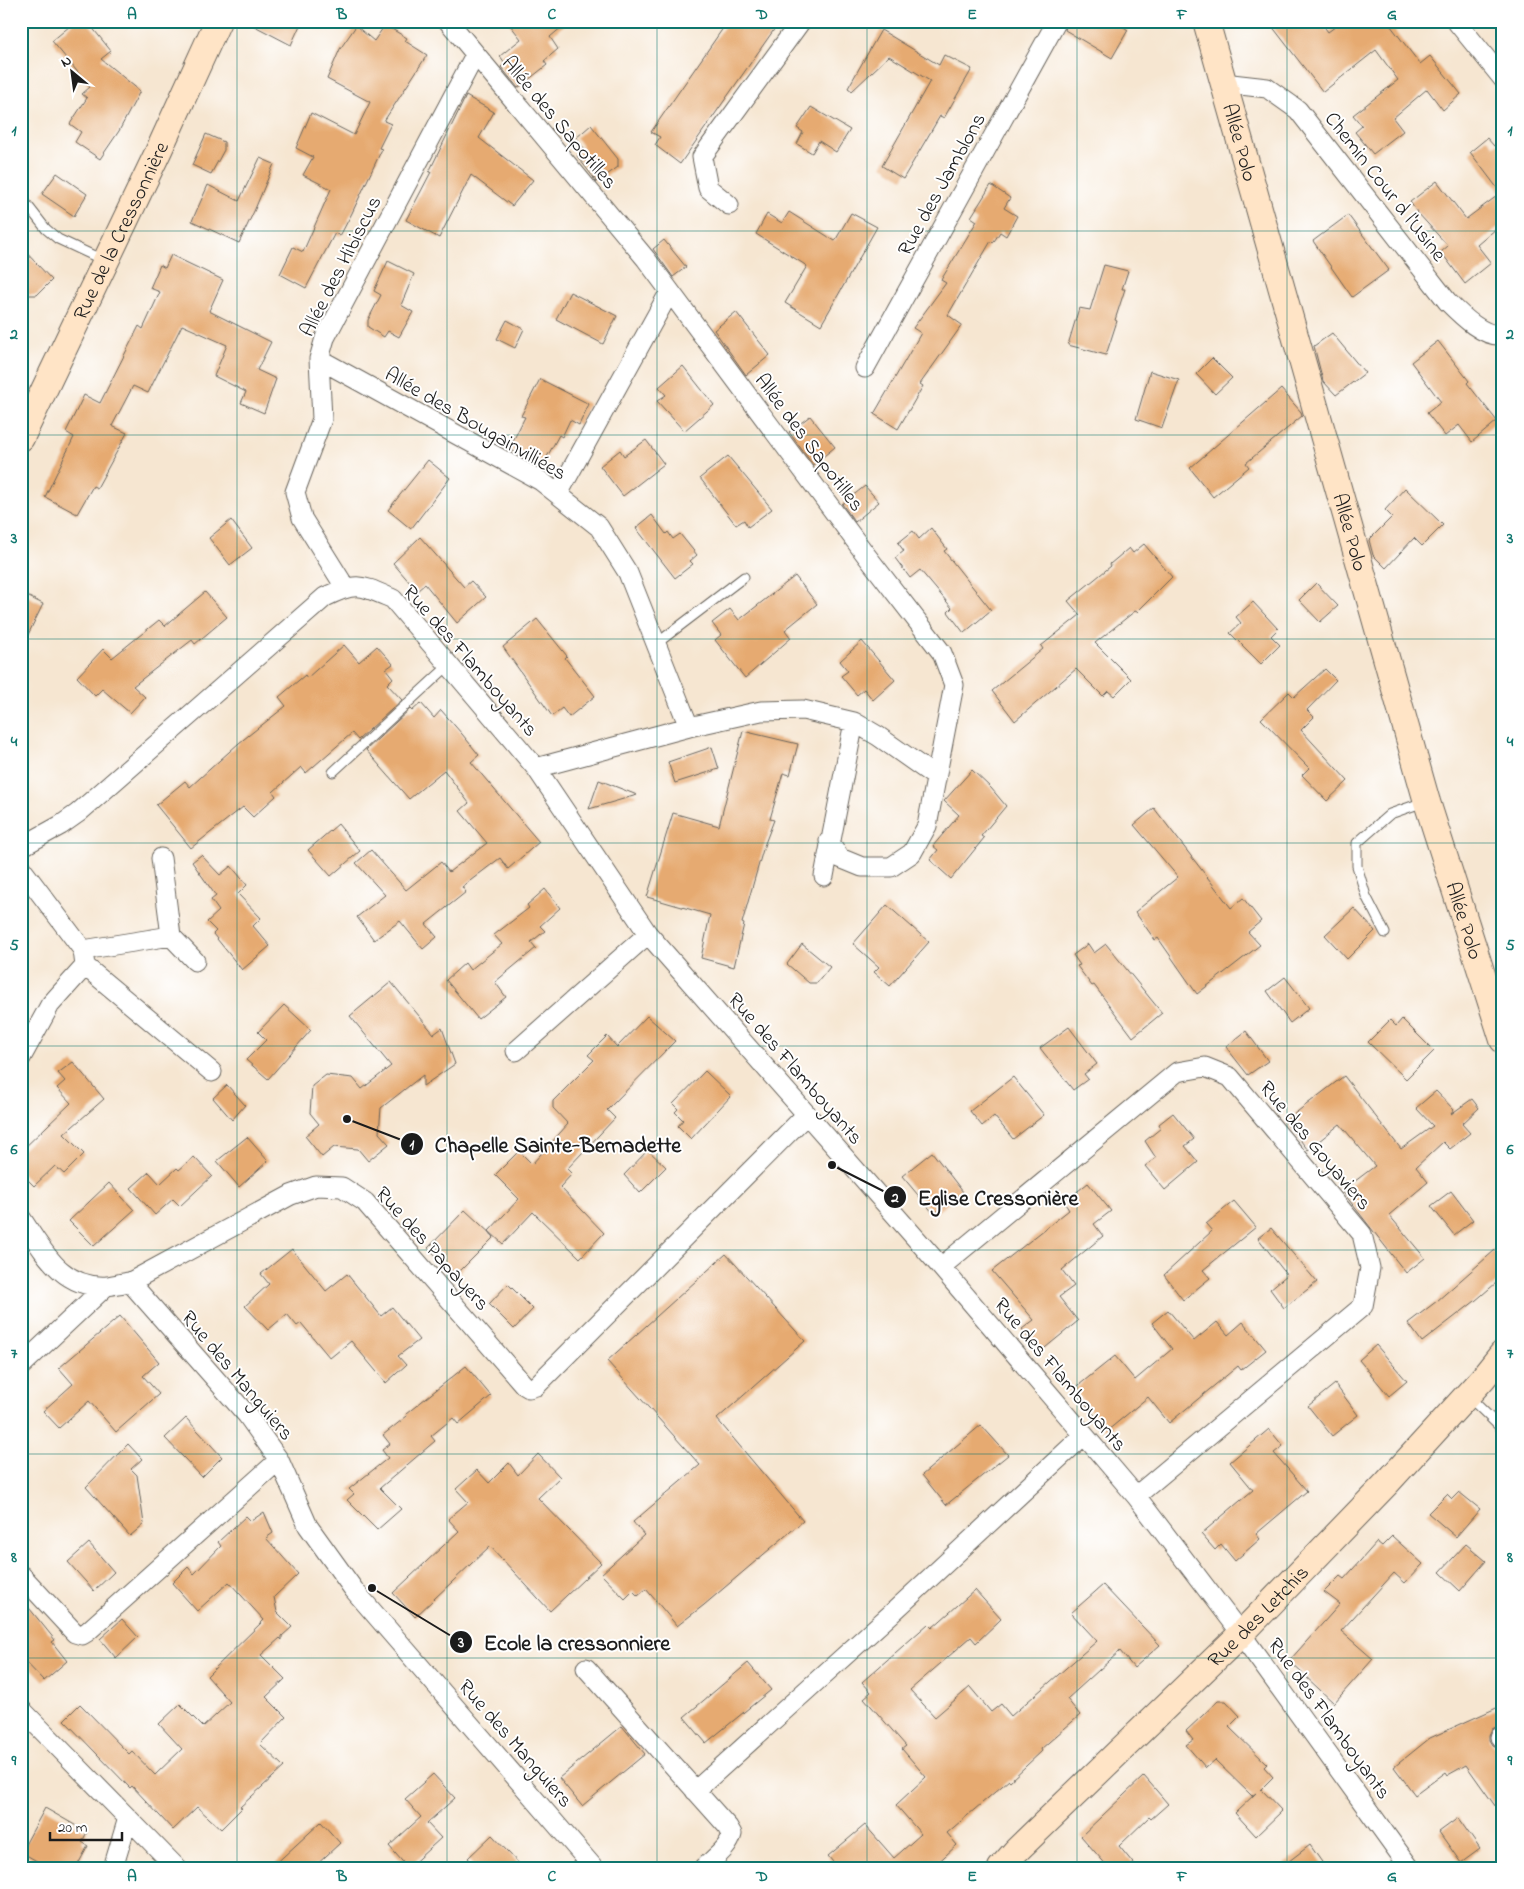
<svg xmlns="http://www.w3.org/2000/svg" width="1524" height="1889" viewBox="0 0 1524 1889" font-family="'Indie Flower',sans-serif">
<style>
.building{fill:#e6aa71}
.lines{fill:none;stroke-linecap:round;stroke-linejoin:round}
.lane-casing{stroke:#68635b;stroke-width:11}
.street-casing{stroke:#68635b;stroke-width:21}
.secondary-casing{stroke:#68635b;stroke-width:28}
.lane{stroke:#fff;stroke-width:9}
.street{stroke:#fff;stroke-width:19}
.secondary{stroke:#ffe4c6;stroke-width:26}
.grid{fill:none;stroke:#0f766e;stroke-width:1;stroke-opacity:0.55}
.labels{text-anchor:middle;stroke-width:4;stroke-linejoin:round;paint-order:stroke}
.street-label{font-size:21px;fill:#1c1c1c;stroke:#fff}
.leader{fill:none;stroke:#1c1c1c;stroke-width:2}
.callout-dot{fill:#1c1c1c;stroke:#fff;stroke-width:2}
.mark-label{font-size:15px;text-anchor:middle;font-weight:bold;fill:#fff}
.callout-label{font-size:22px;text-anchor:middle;font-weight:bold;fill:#1c1c1c;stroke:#fff;stroke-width:4;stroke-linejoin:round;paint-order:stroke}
.neatline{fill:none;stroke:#0f766e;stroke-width:2}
.grid-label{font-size:16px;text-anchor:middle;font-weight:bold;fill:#0f766e}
</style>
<rect width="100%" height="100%" fill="#fff"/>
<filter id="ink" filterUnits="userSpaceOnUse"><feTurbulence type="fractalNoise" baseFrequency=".02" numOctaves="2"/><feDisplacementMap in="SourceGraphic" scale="10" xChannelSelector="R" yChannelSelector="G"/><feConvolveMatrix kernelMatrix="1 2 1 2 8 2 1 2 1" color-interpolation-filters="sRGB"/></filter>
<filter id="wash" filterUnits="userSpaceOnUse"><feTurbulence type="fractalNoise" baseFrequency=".0096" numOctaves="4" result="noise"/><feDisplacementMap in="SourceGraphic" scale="20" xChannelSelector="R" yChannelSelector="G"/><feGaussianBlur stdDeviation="1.12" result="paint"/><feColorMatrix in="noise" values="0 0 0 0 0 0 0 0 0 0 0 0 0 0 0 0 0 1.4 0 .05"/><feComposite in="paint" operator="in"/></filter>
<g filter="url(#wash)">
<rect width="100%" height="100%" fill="#f6e6d1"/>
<g id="blocks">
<!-- building -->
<path class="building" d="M76 21H87L111 51 101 59 140 91 119 131 100 159 75 142 81 132 70 124 87 98 82 94 90 87 52 41Z
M245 21H302L291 45Z
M507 21H569L550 37 558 49 544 61 547 65 518 88 501 67 505 63 500 56 521 39Z
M728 21H780L680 164 655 145 660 137 651 132Z
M1068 21H1115L1128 30 1112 58 1065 30Z
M1268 21H1320L1328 32 1343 21H1387L1420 64 1430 56 1461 94 1443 110 1427 89 1393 118 1403 131 1373 154 1355 132 1362 126 1353 115 1398 80 1376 50 1323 92Z
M385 25 407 38 405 41 427 55 384 121 391 124 379 148 382 149 352 213 340 236 335 233 306 288 280 274 293 247 303 252 331 189 303 175 313 157 296 148 311 113 354 135 370 102 327 79 340 49 356 26 374 41Z
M881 30 939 65 944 55 972 69 944 118 940 116 903 179 882 166 930 81 889 56 852 91 848 88Z
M466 96 494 112 479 138 533 180 512 206 471 175 439 238 406 220 431 172H429Z
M811 107 850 130 836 152 819 141 812 153 797 144 803 132 797 128Z
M591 125 618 159V167L597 182 577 156 585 150 576 138Z
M206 134 224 142V150L211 174 192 165Z
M1487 138 1494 146 1503 140V223L1477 245 1491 263 1465 284 1441 252 1448 246 1417 212 1410 202 1437 181 1466 219 1501 193 1470 152Z
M260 158 274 164 255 209 239 243 192 221 208 185 239 201Z
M57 173 87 194 74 216 42 194Z
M991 185 1010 198 1004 208 1017 216 1006 236 1000 232 993 243 991 241 948 315 962 325 920 384 923 386 898 429 874 414 921 333 913 328 946 283 941 280 977 221 971 217Z
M789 212 835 241 851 213 877 227 821 325 785 303 807 266 756 234 767 214 782 223Z
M1348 215 1389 270 1352 297 1313 241Z
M664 240 686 267 673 277 653 249Z
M21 247 52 280 37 295H29L21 287Z
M171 255 223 280 209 311 271 342 257 370 276 379 264 413 241 403 246 392 214 376 227 345 182 325 148 393 133 386 112 426 127 433 97 488 93 486 77 514 45 497 74 437 66 432 84 395 100 403 139 326 143 329 160 292 150 288 160 265 165 268Z
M388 261 414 274 401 305 413 312 399 337 388 331 384 337 368 327V320L381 295 374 291Z
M1104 265 1128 271 1122 289H1125L1115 320 1117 321 1106 355 1068 345 1079 308 1090 310Z
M570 292 617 316 603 344 556 319Z
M736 312 770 355 746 375 714 330Z
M507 320 524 329 515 348 497 339Z
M1332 333 1365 373 1336 395 1323 381 1314 346Z
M1438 341 1469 381 1467 383 1497 421 1472 442 1459 425 1445 436 1427 413 1441 402 1411 362Z
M1212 358 1232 378 1215 394 1196 374Z
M683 366 714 405 684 431 657 401 666 395 659 387Z
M1150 371 1179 380 1162 428 1136 419Z
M540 379 589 404 579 425 570 420 562 437 559 435 542 466 509 449 525 417 521 416Z
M1281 389 1301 412 1302 416 1246 463 1249 467 1213 497 1190 468Z
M810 416 835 447 813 465 789 432Z
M646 440 664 464 623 496 600 466 620 450 624 456Z
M728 456 772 509 748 527 744 520 736 525 700 478Z
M428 460 450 478 411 529 388 510Z
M865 486 879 502 855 522 842 504Z
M1405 488 1443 525 1422 546 1414 538 1386 568 1373 555 1369 540 1392 517 1385 510Z
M652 515 666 534 668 532 673 539 680 534 697 555 690 561 693 564 675 578 636 528Z
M231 520 252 548 230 565 209 538Z
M931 528 947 549 944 551 991 610 964 633 948 612 952 608 920 570 910 578 895 558 904 551 898 543 913 531 919 539Z
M420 537 464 587 471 581 486 597 457 623 425 584 417 591 393 563Z
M1144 544 1172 577 1137 612 1135 611 1095 643 1131 679 1114 696 1108 691 1103 696 1076 669 1015 721 992 691 1043 649 1041 646 1080 615 1068 601 1111 566 1110 564 1129 548 1133 553Z
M795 576 817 604 785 630 791 638 745 678 715 640 721 635 712 623 730 609 739 620Z
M1316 583 1338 606 1320 622 1299 600Z
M205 592 227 617 195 644 192 640 133 686 145 697 130 713 102 689 95 696 77 677 103 649 112 658 159 620 165 626Z
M21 593 43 604 21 649Z
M1253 602 1278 629 1271 636 1280 645 1261 664 1230 633 1241 623 1236 617Z
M537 619 567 656 565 658 595 696 569 717 562 708 552 716 503 647Z
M862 641 895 680 873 700 864 689 857 695 841 676 848 671 840 661Z
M344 645 359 662 377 646 393 664 386 669 393 678 387 684 402 700 358 740 352 733 306 773 301 767 273 792 276 796 253 817 243 807 191 848 156 805 185 781 190 787 239 743 286 706 279 697 305 675 307 678Z
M1325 669 1336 680 1307 710 1314 717 1301 730 1348 781 1327 801 1302 775 1309 768 1261 719 1289 692 1294 697Z
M421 703 434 718 441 710 462 734 479 755 471 762 539 842 508 869 500 858 462 887 466 892 426 924 437 937 423 949 400 921 374 940 357 917 385 895 356 863 371 850 406 890 441 862 449 872 487 843 460 811 469 803 444 770 409 799 366 750 410 709 412 711Z
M743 731 798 744 790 775 783 773 770 819 774 820 764 846 742 923 744 924 734 967 701 958 710 915 647 897 673 813 719 826Z
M712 747 719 769 675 783 668 762Z
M972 770 991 788 1006 806 981 836 984 838 951 879 930 860 938 850 933 846 959 815 944 801Z
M599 780 637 795 589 809Z
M1154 808 1231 908 1243 898 1261 921 1248 932 1260 945 1197 994 1158 938 1155 940 1135 912 1178 877 1134 825Z
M338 824 360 851 331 876 308 850Z
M201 855 220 875 231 866 247 885 238 894 261 918 253 926 270 946 242 970 213 934 216 931 207 922 219 911 211 900 216 896 192 862Z
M545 889 560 908 540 926 545 931 531 942 536 948 495 982 506 997 478 1019 446 980 465 963 470 970 502 944 494 935 529 908 527 905Z
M887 905 929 942 890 986 874 972 879 967 853 944Z
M1354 908 1375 931 1347 959 1325 935Z
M802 944 830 967 817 983H809L787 964Z
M1088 944 1094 953 1106 944 1162 1013 1133 1037 1094 985 1092 986 1077 966 1080 965 1073 955Z
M1285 977 1309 1008 1290 1023 1267 991Z
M391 982 434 1034 442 1028 455 1064 423 1086V1075L381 1108 379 1133 389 1144 368 1161 358 1149 334 1147 322 1157 305 1136 319 1124 310 1113 312 1086 326 1075 353 1078 362 1089 391 1066 350 1016Z
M284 1005 311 1030 268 1079 246 1060 266 1040 258 1032Z
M647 1016 675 1041 607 1110 615 1118 567 1169 572 1174 560 1187 604 1233 580 1258 533 1212 503 1244 489 1231 519 1199 495 1175 519 1151 532 1164 568 1124 553 1108V1101L594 1060 588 1055 607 1036 617 1047Z
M1402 1019 1434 1051 1406 1079 1368 1042 1390 1020 1396 1026Z
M1069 1027 1097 1064 1084 1074 1088 1079 1073 1090 1040 1048Z
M1246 1031 1268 1061 1248 1075 1226 1047Z
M73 1062 104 1099 64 1134 84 1154 64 1174 55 1166 34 1186 21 1173V1151L71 1103 57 1088 65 1081 58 1073Z
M705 1071 731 1096 691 1139 678 1126 683 1120 675 1112 678 1109 673 1104Z
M1344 1076 1401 1149 1433 1126 1416 1108 1436 1091 1454 1110 1451 1114 1472 1099 1479 1108 1462 1124 1470 1133 1450 1149 1443 1142 1416 1167 1428 1182 1389 1215 1425 1258 1406 1273 1342 1191 1375 1166 1340 1124 1308 1150 1285 1121Z
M1013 1077 1044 1115 1013 1139 994 1116 982 1126 970 1111Z
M227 1085 245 1105 232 1120 213 1098Z
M1173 1113 1194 1139 1185 1146 1198 1162 1165 1190 1145 1166 1156 1158 1145 1141 1161 1128 1159 1124Z
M247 1137 268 1161 239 1187 217 1161Z
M648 1150 666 1167 640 1193 624 1175Z
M932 1152 963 1192 934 1214 902 1176Z
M194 1157 212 1176 180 1206 173 1199 155 1215 131 1188 149 1172 160 1184 177 1168 179 1170Z
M109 1183 134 1210 94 1246 69 1221Z
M1088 1183 1111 1211 1094 1224 1103 1236 1062 1270 1074 1286 1059 1297 1078 1321 1040 1352 1022 1329 1034 1320 992 1271 1069 1210 1064 1202Z
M1451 1191 1473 1220 1454 1235 1431 1206Z
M1234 1201 1256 1227 1203 1270 1210 1278 1183 1300 1164 1275 1212 1231 1206 1224Z
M465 1210 494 1237 456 1275 428 1248Z
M1271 1228 1317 1282 1284 1308 1270 1289 1287 1275 1258 1238Z
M1503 1243V1277L1475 1301 1422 1342 1408 1323 1437 1301Z
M292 1249 326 1291 347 1274 381 1316 392 1307 419 1340 398 1356 406 1365 386 1383 351 1341 330 1358 301 1323 297 1326 287 1314 268 1330 245 1306 269 1284 261 1274Z
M726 1254 805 1341 717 1419 803 1521 704 1605 677 1626 646 1589 638 1596 633 1591 625 1599 601 1574 644 1535 633 1522 700 1465 607 1361Z
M508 1284 533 1309 514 1329 489 1304Z
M1168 1310 1194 1341 1217 1322 1228 1335 1243 1322 1266 1350 1241 1370 1238 1366 1169 1423 1148 1397 1107 1431 1074 1389 1115 1356 1135 1380 1172 1349 1152 1323Z
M120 1316 159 1362 143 1376 159 1394 116 1432 89 1401 59 1428 43 1411 73 1384 59 1368Z
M1376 1345 1407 1381 1389 1396 1359 1360Z
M466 1366 491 1396 458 1424 453 1418 431 1436 435 1441 380 1488 401 1509 377 1530 347 1500 354 1494 349 1489 388 1458 382 1450 390 1444 383 1435 407 1416 406 1414Z
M1335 1384 1358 1415 1332 1436 1308 1406Z
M186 1418 222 1457 202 1477 165 1438Z
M981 1425 1008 1455 946 1505 922 1475Z
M1269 1429 1283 1446 1274 1453 1307 1491 1256 1534 1260 1539 1235 1561 1221 1544 1215 1550 1201 1534 1253 1490 1230 1462Z
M128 1444 142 1459 131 1469 137 1475 144 1524 130 1536 86 1487Z
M538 1454 560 1477 538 1498 601 1563 550 1611 490 1546 415 1617 393 1593 459 1531 448 1519 468 1502 456 1489 477 1470 489 1483 509 1463 518 1475Z
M1459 1492 1480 1509 1456 1537 1428 1513 1447 1494 1452 1499Z
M264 1512 273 1533 266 1538 298 1574 274 1597 277 1612 292 1627 282 1636V1640L280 1638 261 1655 285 1679 266 1697 286 1717 260 1744 284 1767 240 1807 242 1808 221 1829 197 1807 173 1830 132 1786 130 1788 64 1720 80 1704 129 1754 132 1751 155 1775 182 1749 159 1724 180 1704 203 1727 230 1702 207 1676 264 1620 229 1582 197 1611 172 1583 188 1567 194 1574 221 1546 218 1542 246 1516 251 1521Z
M1392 1536 1423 1564 1405 1583 1394 1573 1341 1631 1373 1659 1334 1703 1289 1661 1340 1604 1324 1592 1340 1576 1344 1579 1377 1542 1382 1546Z
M89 1543 114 1572 94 1591 68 1562Z
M1466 1544 1486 1561 1460 1591 1440 1572Z
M1103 1585 1160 1645 1134 1668 1120 1651 1067 1699 1080 1715 1041 1749 1042 1751 1010 1781 1009 1780 947 1833 957 1845 932 1868H838L828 1856 865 1825 894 1858 921 1834 896 1805 926 1777 902 1749 906 1746 864 1698 871 1692 862 1682 928 1624 932 1628 975 1590 1001 1619 976 1643 971 1637 910 1690 935 1717 970 1687 991 1712 1001 1704 1011 1716 1097 1641 1071 1613Z
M21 1598 55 1640 52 1642 67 1661 44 1681 21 1657Z
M122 1619 138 1637 116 1658 100 1639Z
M748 1663 771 1690 706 1743 684 1717Z
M1218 1701H1226L1240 1716 1229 1727 1267 1764 1264 1767 1273 1777 1261 1789 1282 1811 1256 1836 1235 1813 1256 1793 1252 1796 1215 1760 1206 1768 1186 1745 1193 1740 1186 1731Z
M1503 1705V1726H1498L1492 1729 1489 1735V1740L1492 1745 1503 1751V1817L1466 1765 1448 1775 1446 1772 1415 1795 1394 1767 1430 1738Z
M622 1726 645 1754 582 1806 559 1778Z
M433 1774 455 1798 427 1823 441 1838 408 1868 389 1846 421 1817 405 1799Z
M1144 1776 1168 1804 1151 1819 1149 1817 1119 1846 1137 1868H1109L1081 1836Z
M45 1808 87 1832 82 1842 88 1846 76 1868H49L21 1852Z
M1458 1818 1480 1849 1461 1863 1439 1832Z
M321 1822 340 1843 313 1868H271Z
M492 1835 523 1868H477L468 1858Z
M1310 1845 1326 1868H1280Z"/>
</g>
</g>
<g filter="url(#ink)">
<use href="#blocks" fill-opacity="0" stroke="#68635b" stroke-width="1"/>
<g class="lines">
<defs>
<path id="lane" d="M21 197 46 229 58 239 105 261
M656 644 744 577
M333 772 449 665
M1385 933 1366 896 1357 866V843L1390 814 1424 802
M1468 1396 1503 1430"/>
<path id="street" d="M448 21 646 259 866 555 942 653 954 685 927 826 912 853 891 867H862L840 858 829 841
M1456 21 1503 79
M1223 83 1267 88 1298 110 1447 301C1460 314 1483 338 1503 335
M729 205 708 188 702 157 801 21
M319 359 541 481 599 527 628 573 689 727
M865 368 1057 21
M558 494 670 291
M345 587 302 518 295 492 322 419 319 359 325 338 475 55
M536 768 689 727 761 711 803 710 854 722 878 736 936 777
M21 847 61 825 78 813 325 597C357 581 361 585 393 599L536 768 648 934 941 1267 1136 1496 1241 1634 1410 1868
M161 858 171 936 195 961
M21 868 83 950 85 966
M824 876 854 722
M83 950 171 936
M85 966 212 1072
M516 1051 648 934
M21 1058 50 1005 85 966
M21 1218C43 1250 61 1289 107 1286 114 1285 122 1283 130 1282L291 1195 316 1186 342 1187 365 1202 524 1385 529 1388 536 1386 807 1114
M941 1267 1177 1072 1205 1067 1230 1077 1362 1234 1370 1268 1363 1306 1136 1496
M130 1282 247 1415 279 1460 308 1526 354 1590 594 1868
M21 1366 106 1286
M21 1575 75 1633 82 1635 87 1632 279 1460
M586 1668 728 1827 732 1834C729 1848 714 1858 704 1868
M21 1709 177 1868
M1500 1737 1503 1740
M695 1791 891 1614 1084 1435
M113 1868 128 1818"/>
<g id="secondary">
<path id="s1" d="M1206 21 1427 802 1503 1040"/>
<path id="s2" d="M21 438 159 150 218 21"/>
<path id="s3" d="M1001 1868 1016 1851 1241 1634 1386 1484 1483 1378 1503 1353"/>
</g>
</defs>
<!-- lane casing -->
<use href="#lane" class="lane-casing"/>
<!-- street casing -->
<use href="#street" class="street-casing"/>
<!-- secondary casing -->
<use href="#secondary" class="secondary-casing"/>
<!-- lane -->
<use href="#lane" class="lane"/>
<!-- street -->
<use href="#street" class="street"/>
<!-- secondary -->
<use href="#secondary" class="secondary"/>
</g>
</g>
<!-- grid -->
<path class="grid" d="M237 21V1868M447 21V1868M657 21V1868M867 21V1868M1077 21V1868M1287 21V1868M21 231H1503M21 435H1503M21 639H1503M21 843H1503M21 1046H1503M21 1250H1503M21 1454H1503M21 1658H1503"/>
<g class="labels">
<!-- street labels -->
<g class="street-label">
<text transform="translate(560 122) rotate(50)" y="7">Allée des Sapotilles</text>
<text dy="7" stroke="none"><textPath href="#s1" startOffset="126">Allée Polo</textPath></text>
<text transform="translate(941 184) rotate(-61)" y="7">Rue des Jamblons</text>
<text transform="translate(1386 186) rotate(52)" y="7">Chemin Cour d l'Usine</text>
<text dy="7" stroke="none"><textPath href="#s2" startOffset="230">Rue de la Cressonnière</textPath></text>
<text transform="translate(340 266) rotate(-63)" y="7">Allée des Hibiscus</text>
<text transform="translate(476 423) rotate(30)" y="7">Allée des Bougainvilliées</text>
<text transform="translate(810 442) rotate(53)" y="7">Allée des Sapotilles</text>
<text dy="7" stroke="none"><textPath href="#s1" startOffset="531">Allée Polo</textPath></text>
<text transform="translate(471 660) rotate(49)" y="7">Rue des Flamboyants</text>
<text dy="7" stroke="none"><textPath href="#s1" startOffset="936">Allée Polo</textPath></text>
<text transform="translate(796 1068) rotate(49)" y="7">Rue des Flamboyants</text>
<text transform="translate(1316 1145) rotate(50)" y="7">Rue des Goyaviers</text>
<text transform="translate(433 1248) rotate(48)" y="7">Rue des Papayers</text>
<text transform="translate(1061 1374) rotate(50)" y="7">Rue des Flamboyants</text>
<text transform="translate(238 1375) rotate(50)" y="7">Rue des Manguiers</text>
<text dy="7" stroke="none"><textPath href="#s3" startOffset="360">Rue des Letchis</textPath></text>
<text transform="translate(1330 1718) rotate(54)" y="7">Rue des Flamboyants</text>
<text transform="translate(516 1743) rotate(49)" y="7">Rue des Manguiers</text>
</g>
</g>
<!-- callouts -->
<path class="leader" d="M347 1119L412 1144M832 1165L895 1197M372 1588L461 1642"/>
<g class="callout-dot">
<circle cx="347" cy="1119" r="5"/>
<circle cx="832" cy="1165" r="5"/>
<circle cx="372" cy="1588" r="5"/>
<circle cx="412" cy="1144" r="12"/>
<circle cx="895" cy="1197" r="12"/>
<circle cx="461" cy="1642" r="12"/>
</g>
<g class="mark-label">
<text x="412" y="1149">1</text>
<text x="895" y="1202">2</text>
<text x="461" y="1647">3</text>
</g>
<g class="callout-label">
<text x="558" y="1152">Chapelle Sainte-Bernadette</text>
<text x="998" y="1205">Eglise Cressonière</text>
<text x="577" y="1650">Ecole la cressonniere</text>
</g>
<!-- margin -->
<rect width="1524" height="1889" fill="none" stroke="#fff" stroke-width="55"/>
<!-- north arrow -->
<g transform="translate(72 72) rotate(331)" stroke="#ffffff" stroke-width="4" paint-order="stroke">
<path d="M0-4L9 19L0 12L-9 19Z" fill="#1c1c1c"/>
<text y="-8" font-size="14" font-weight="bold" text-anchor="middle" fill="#1c1c1c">N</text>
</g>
<!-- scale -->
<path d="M50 1832v8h72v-8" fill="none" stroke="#1c1c1c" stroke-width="2.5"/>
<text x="58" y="1832" font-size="15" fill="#1c1c1c" stroke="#ffffff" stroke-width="4" paint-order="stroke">20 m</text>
<rect x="28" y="28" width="1468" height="1834" class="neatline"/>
<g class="grid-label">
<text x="132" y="19">A</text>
<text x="342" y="19">B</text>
<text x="552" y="19">C</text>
<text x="762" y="19">D</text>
<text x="972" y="19">E</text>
<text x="1182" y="19">F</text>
<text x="1392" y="19">G</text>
<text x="14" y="135">1</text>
<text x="1510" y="135">1</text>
<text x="14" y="339">2</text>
<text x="1510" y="339">2</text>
<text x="14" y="543">3</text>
<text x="1510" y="543">3</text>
<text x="14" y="746">4</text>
<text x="1510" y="746">4</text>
<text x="14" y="950">5</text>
<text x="1510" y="950">5</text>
<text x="14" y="1154">6</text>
<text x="1510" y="1154">6</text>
<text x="14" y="1358">7</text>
<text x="1510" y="1358">7</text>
<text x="14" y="1562">8</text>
<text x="1510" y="1562">8</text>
<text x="14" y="1765">9</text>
<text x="1510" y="1765">9</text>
<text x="132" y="1881">A</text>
<text x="342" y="1881">B</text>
<text x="552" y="1881">C</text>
<text x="762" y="1881">D</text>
<text x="972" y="1881">E</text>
<text x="1182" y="1881">F</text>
<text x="1392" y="1881">G</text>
</g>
</svg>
